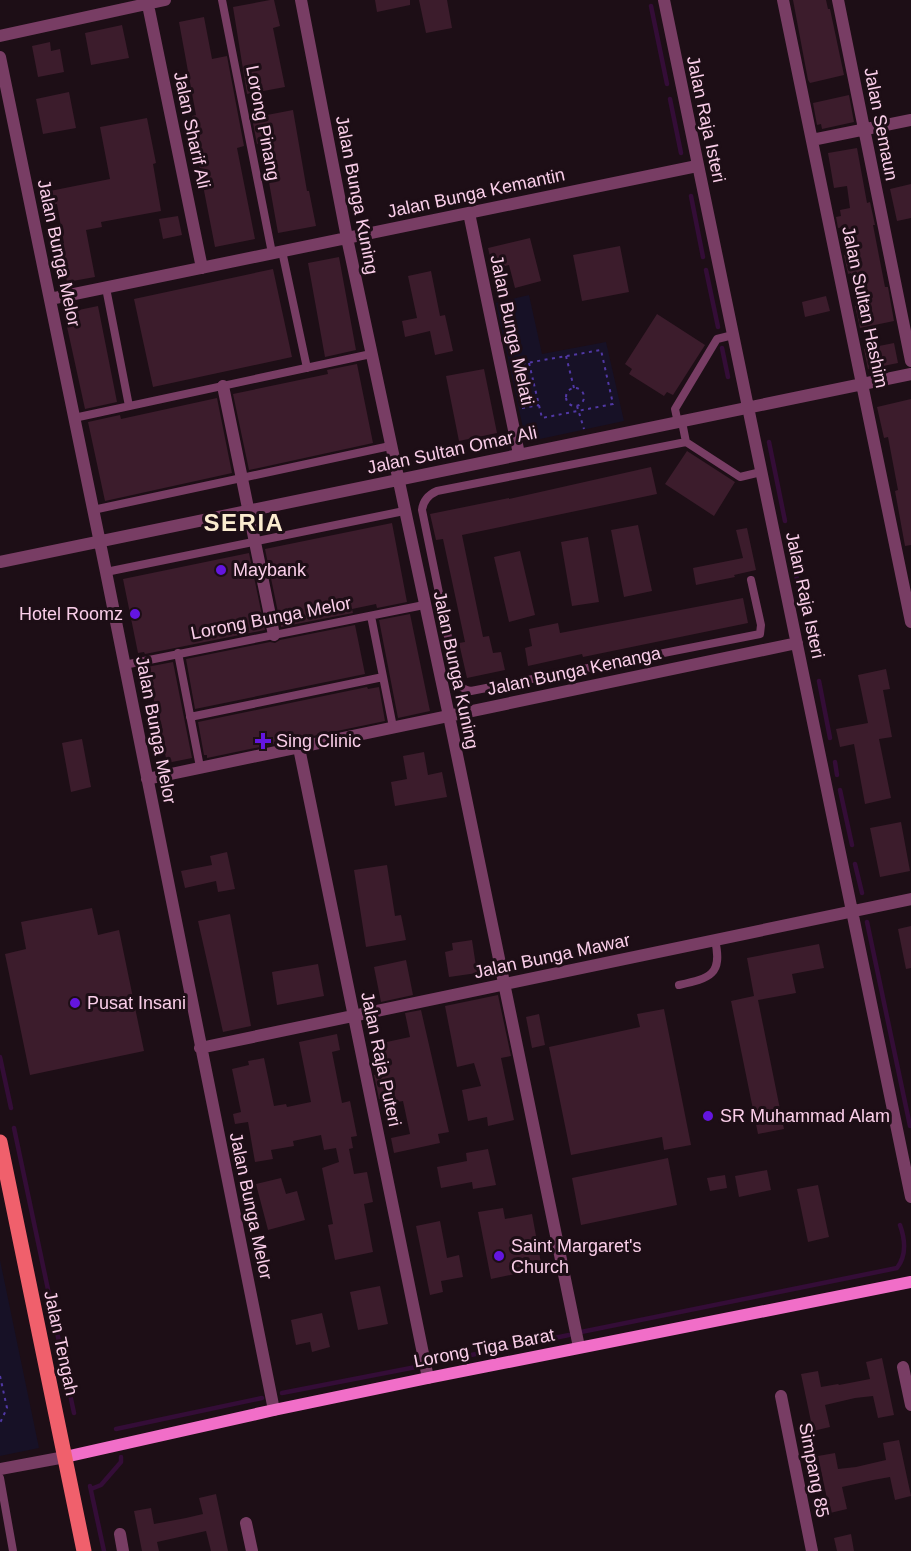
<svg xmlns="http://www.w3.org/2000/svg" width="911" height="1551" viewBox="0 0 911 1551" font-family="Helvetica,sans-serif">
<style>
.green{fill:#171126}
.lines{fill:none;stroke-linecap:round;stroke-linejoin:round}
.stream{stroke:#340d37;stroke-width:4.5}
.building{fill:#3c1c2c}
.path{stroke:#5138a5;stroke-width:2;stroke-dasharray:3 4.5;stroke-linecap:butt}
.service{stroke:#783d64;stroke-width:8}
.pedestrian{stroke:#783d64;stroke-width:12}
.minor{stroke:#783d64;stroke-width:12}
.tertiary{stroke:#783d64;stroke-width:12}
.secondary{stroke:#f16ec8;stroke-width:12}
.primary{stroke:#f0606c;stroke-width:15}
.poi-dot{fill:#6415e0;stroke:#1d0e16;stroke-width:2}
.labels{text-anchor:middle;stroke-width:6;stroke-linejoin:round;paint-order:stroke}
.street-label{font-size:18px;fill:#facee9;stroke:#1d0e16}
.poi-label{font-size:18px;fill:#facee9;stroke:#1d0e16;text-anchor:start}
.district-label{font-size:24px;font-weight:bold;letter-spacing:1.5px;fill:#fbecd0;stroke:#1d0e16}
</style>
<rect width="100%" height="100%" fill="#1d0e16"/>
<!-- green -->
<path class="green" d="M529 295 542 354 606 342 624 421 526 442 496 303Z
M0 1260 39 1448 0 1456Z"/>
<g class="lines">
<!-- stream -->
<path class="stream" d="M651 6 667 84
M670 99 681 153
M691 196 703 257
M706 270 718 327
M722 348 728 377
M769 442 785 521
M788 535 804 614
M807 629 813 658
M819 681 830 738
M835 762 837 775
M840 790 852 845
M855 864 862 893
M867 922 910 1126
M0 1057 11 1108
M14 1128 74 1413
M581 1332 897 1268C907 1255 905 1239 900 1225
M432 1363 569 1335
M282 1393 416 1367
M116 1429 262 1398
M90 1486 104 1551
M91 1489 101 1485 121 1462V1457"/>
</g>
<!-- building -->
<path class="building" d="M270 0H274L280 26 273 28 285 87 247 94 233 7Z
M375 0H410V5L377 12Z
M419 0H447L452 28 426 33Z
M793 0H826L828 9H830L844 75 810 83 808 80Z
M204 17 212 59 227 56 244 146 237 148 255 239 215 247 199 165H202L192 116 196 115 179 22Z
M122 25 129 58 91 65 85 33Z
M50 42 51 51 60 49 64 72 38 77 32 46Z
M69 92 76 128 43 134 36 99Z
M849 95 854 122 822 129 821 124 817 125 813 103Z
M293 110 307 191H309L316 226 278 233 262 143 257 144 252 118Z
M147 118 156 163 153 164 161 211 101 222 102 227 86 230 95 277 67 282 60 244 64 243 57 204 43 207 40 193 110 179 100 127Z
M857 148 867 203 870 202 875 225H873L885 287H888L894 321 860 328 855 306 870 303 864 277 852 280 851 273 848 274 844 255 850 254 846 232 845 227 838 228 836 217 841 216 840 210 850 208 847 186 834 188 828 153Z
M911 184V218L897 221 890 189Z
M178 216 182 235 163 239 159 219Z
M530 238 541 281 515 288 509 265 493 269 488 248Z
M620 246 629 292 582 301 573 255Z
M339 257 356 350 325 357 308 263Z
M273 269 292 357 153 387 134 299Z
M431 271 440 316 445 315 453 351 435 355 430 331 405 337 402 321 417 318 408 276Z
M826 296 830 311 805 317 802 302Z
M98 306 117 402 85 409 64 313Z
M657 314 705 345 673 395 667 392 664 396 629 374 632 369 625 364Z
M894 343 898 363 868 369 864 349Z
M357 364 373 443 249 470 233 394 328 374 327 370Z
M484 369 497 433 459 441 446 376Z
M217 398 232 473 105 501 88 422 120 415 121 419Z
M911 399V545L905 546 895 491 898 490 888 437 884 438 877 407Z
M687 451 735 482 714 516 665 484Z
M651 467 657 494 462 535 483 637 489 636 493 653 501 652 505 670 467 678 459 643 465 642 443 539 436 540 430 514 509 498V499Z
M392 523 407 602 377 608 376 604 352 609 353 613 281 627 265 549Z
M638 525 652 591 624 597 611 530Z
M747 528 756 570 734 575 735 577 696 585 693 568 743 558 736 530Z
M588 537 599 602 572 606 561 542Z
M520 551 535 615 509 622 494 557Z
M249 553 265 630 145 654 144 652 138 653 123 579Z
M743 598 748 623 583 657 582 654 528 666 525 648 532 646 529 629 558 623 560 633Z
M410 614 430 711 398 718 379 620Z
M355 625 365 674 195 709 186 659 270 642 275 643 280 640Z
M173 662 192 758 167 763 147 667Z
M886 669 890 689 883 690 892 737 879 739 891 798 865 804 854 744 840 747 836 729 868 723 858 675Z
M367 687 368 689 379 687 385 721 207 758V755H204L198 722Z
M82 739 91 787 71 792 62 743Z
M424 752 428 775 442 772 447 797 395 806 391 782 407 779 403 756Z
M901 822 910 871 880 877 870 828Z
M227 852 235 889 218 892 216 881 185 888 181 871 212 865 210 856Z
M387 865 395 916 401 915 406 940 366 947 354 870Z
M92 908 98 935 119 930 144 1051 30 1075 5 954 26 949 21 922Z
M230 914 251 1026 223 1032 198 921Z
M911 926V968L906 969 898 929Z
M472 940 477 973 449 977 445 952 453 950 452 943Z
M819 944 824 968 792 974 796 993 758 1000 784 1129 758 1134 731 1001 754 996 747 958Z
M406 960 413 995 381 1002 374 967Z
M318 964 324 996 277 1005 272 972Z
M498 995 511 1056 501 1058 514 1120 488 1126 487 1117 468 1121 462 1090 481 1086 474 1063 457 1067 445 1006Z
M664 1009 691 1145 664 1150 662 1137 571 1155 549 1047 640 1027 637 1014Z
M421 1010 449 1132 438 1134 440 1143 394 1153 391 1138 410 1134 403 1101 391 1103 389 1097 379 1099 374 1075 388 1072 382 1043 410 1037 405 1013Z
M539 1014 545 1045 532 1048 526 1017Z
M337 1034 340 1050 332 1052 342 1103 350 1101 357 1136 351 1137 353 1148 349 1149 354 1174 367 1172 373 1202 364 1204 373 1252 335 1260 328 1225 333 1224 322 1168 339 1162 336 1148 324 1150 321 1135 293 1141 294 1146 271 1150 273 1159 255 1162 248 1122 235 1124 233 1114 241 1112 232 1069 249 1065 248 1061 264 1058 274 1106 286 1104 287 1107 311 1102 299 1042Z
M488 1149 496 1185 473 1189 472 1182 441 1188 437 1167 467 1161 466 1153Z
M668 1158 677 1205 581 1225 572 1178Z
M767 1170 771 1190 739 1197 735 1176Z
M725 1175 727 1188 710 1191 707 1178Z
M281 1178 286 1194 297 1191 305 1220 268 1230 256 1184Z
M818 1185 829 1237 808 1242 797 1189Z
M503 1208 505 1219 532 1214 541 1263 514 1268 515 1274 491 1279 478 1212Z
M440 1221 447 1258 459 1255 463 1277 441 1281 443 1292 430 1295 416 1226Z
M380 1286 388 1324 358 1330 350 1292Z
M322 1313 330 1347 312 1352 310 1342 296 1345 291 1320Z
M882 1358 894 1415 878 1418 873 1396 855 1398 825 1405 830 1427 813 1431 801 1374 818 1371 821 1387 838 1384 839 1385 870 1379 866 1362Z
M899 1440 911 1496 895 1500 890 1477 873 1480 842 1487 847 1509 830 1513 818 1456 835 1453 838 1469 856 1467 886 1460 883 1443Z
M216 1494 228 1551H211L206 1531 157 1542 159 1551H142L134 1511 151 1508 154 1524 186 1518 203 1514 199 1498Z
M851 1534 854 1551H837L834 1538Z"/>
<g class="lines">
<!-- path -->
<path class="path" d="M566 356 574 388
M529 363 533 380
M515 365 601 350 613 404 542 418 533 380 517 383
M566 397a9 9 0 1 1 18 0a9 9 0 1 1-18 0Z
M577 406 584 429
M522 408 539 405
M0 1376 7 1408 0 1423"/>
<!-- service -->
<path class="service" d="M222 0 272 253
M282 251 307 368
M106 288 129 406
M74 418 371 354
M682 422 686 442
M678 423 675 409 717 339 733 335
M93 510 390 446
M106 572 404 511
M751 580 761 625 760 634 471 691C461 689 459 685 456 676L422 510C423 501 428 495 437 491L686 442 740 477 761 472
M371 616 393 727
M178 653 200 767
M124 665 424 605
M190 717 383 677
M679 985C710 978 723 975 715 940
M0 1478 13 1551"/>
<!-- pedestrian -->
<path class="pedestrian" d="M223 386 274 635"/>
<!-- minor -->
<path class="minor" d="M147 0 202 268
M301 0 347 238 449 716 579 1347
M664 0 911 1197
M783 0 911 622
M838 0 911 361
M0 36 165 0
M0 57 106 572 274 1410
M812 140 911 120
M469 213 519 454
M50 299 697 166
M0 562 911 374
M299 748 428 1378
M147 779 797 643
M200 1048 911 899
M903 1367 911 1405
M781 1396 812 1551
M246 1523 252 1551
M120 1534 123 1551"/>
<!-- tertiary -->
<path class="tertiary" d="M0 1469 65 1457"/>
<!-- secondary -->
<path class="secondary" d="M65 1457 274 1410 428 1378 911 1282"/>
<!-- primary -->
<path class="primary" d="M0 1142 84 1551"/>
</g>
<!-- markers -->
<g class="poi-dot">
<circle cx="221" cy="570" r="6"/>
<circle cx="135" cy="614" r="6"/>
<path d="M260 732h6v6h6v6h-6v6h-6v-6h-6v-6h6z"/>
<circle cx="75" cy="1003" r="6"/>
<circle cx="708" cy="1116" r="6"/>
<circle cx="499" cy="1256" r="6"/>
</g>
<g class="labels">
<!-- street labels -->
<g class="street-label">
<text transform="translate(706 119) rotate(78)" y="6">Jalan Raja Isteri</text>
<text transform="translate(263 123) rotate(79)" y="6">Lorong Pinang</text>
<text transform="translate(881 124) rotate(79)" y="6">Jalan Semaun</text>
<text transform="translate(192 130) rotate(78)" y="6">Jalan Sharif Ali</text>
<text transform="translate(476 193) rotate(-12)" y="6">Jalan Bunga Kemantin</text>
<text transform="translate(357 195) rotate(79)" y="6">Jalan Bunga Kuning</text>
<text transform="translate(59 253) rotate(78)" y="6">Jalan Bunga Melor</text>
<text transform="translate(865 307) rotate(78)" y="6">Jalan Sultan Hashim</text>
<text transform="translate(512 330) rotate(78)" y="6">Jalan Bunga Melati</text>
<text transform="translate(452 450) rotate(-12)" y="6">Jalan Sultan Omar Ali</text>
<text transform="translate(805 595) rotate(78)" y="6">Jalan Raja Isteri</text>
<text transform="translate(271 618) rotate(-11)" y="6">Lorong Bunga Melor</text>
<text transform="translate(456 670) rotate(78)" y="6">Jalan Bunga Kuning</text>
<text transform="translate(574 671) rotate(-12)" y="6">Jalan Bunga Kenanga</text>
<text transform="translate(156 730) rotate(79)" y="6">Jalan Bunga Melor</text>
<text transform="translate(552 956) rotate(-12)" y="6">Jalan Bunga Mawar</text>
<text transform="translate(381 1059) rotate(78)" y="6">Jalan Raja Puteri</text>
<text transform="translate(251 1206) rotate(78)" y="6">Jalan Bunga Melor</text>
<text transform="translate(61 1343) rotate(78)" y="6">Jalan Tengah</text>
<text transform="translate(484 1348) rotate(-11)" y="6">Lorong Tiga Barat</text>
<text transform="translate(814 1470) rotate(79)" y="6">Simpang 85</text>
</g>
<!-- poi labels -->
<g class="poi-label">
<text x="233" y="576">Maybank</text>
<text x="123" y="620" text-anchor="end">Hotel Roomz</text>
<text x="276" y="747">Sing Clinic</text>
<text x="87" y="1009">Pusat Insani</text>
<text x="720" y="1122">SR Muhammad Alam</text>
<text x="511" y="1252">Saint Margaret's<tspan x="511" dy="21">Church</tspan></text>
</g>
<!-- district labels -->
<g class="district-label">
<text x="244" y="531">SERIA</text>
</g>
</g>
</svg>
